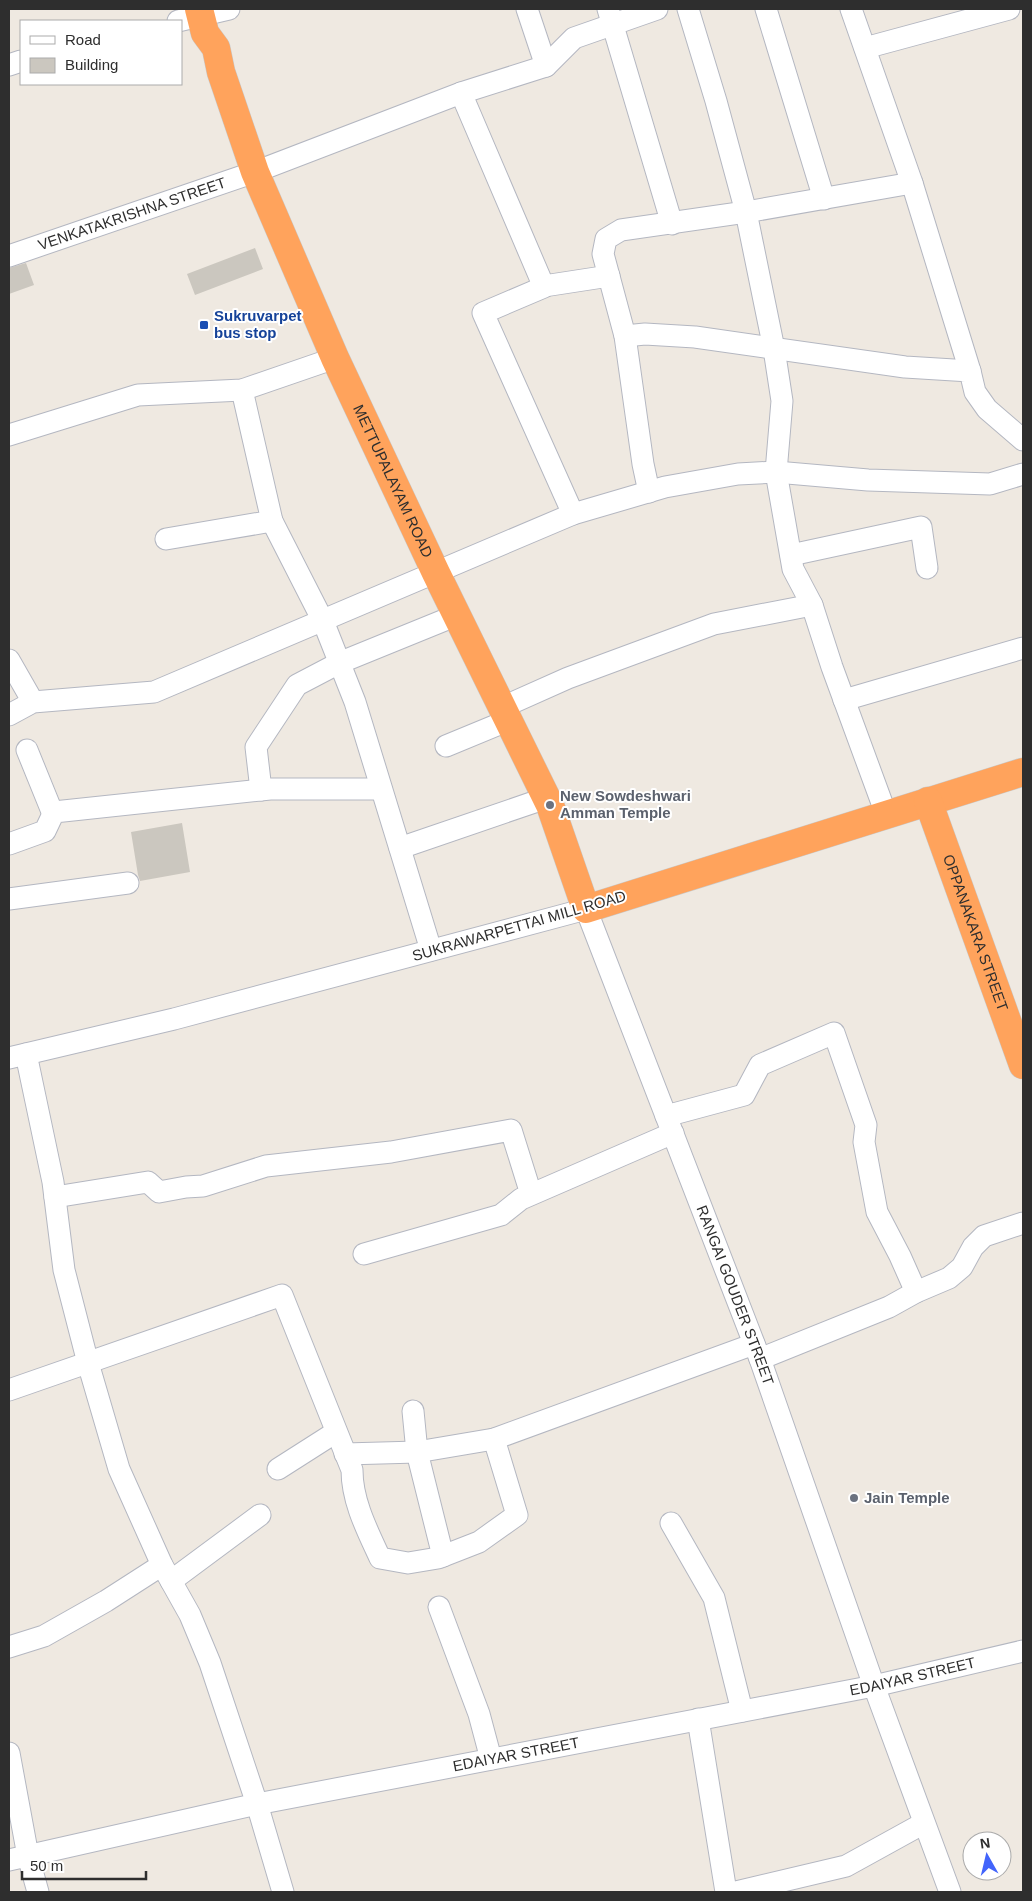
<svg xmlns="http://www.w3.org/2000/svg" width="1032" height="1901" viewBox="0 0 1032 1901" font-family="Helvetica,sans-serif">
<style>
.building{fill:#cbc7bf}
.lines{fill:none;stroke-linecap:round;stroke-linejoin:round}
.minor-casing{stroke:#b4b7c1;stroke-width:23}
.highway-casing{stroke:#c9c9c9;stroke-width:29}
.minor{stroke:#fff;stroke-width:21}
.highway{stroke:#ffa35c;stroke-width:28}
.transit-dot{fill:#1a4fb4;stroke:#fff;stroke-width:2}
.worship-dot{fill:#6b7280;stroke:#fff;stroke-width:2}
.labels{text-anchor:middle;stroke-width:4;stroke-linejoin:round;paint-order:stroke}
.street-label{font-size:15px;fill:#2e2e2e;stroke:#fff}
.transit-label{font-size:15px;font-weight:bold;fill:#164399;stroke:#fff;text-anchor:start}
.worship-label{font-size:15px;font-weight:bold;fill:#5b616d;stroke:#fff;text-anchor:start}
</style>
<rect width="100%" height="100%" fill="#efe9e1"/>
<!-- building -->
<path class="building" d="M255 248 263 269 195 295 187 274Z
M26 263 34 285 9 294V268Z
M182 823 190 872 140 881 138 875 131 832Z"/>
<g class="lines">
<defs>
<g id="minor">
<path d="M527 9 546 66"/>
<path d="M608 9 672 224"/>
<path d="M688 9 716 101 746 212 774 349 782 401 776 472 793 569 812 605 832 667 886 814"/>
<path d="M766 9 824 199"/>
<path d="M851 9 912 183 970 371"/>
<path d="M178 21 229 9"/>
<path d="M865 48 1009 9"/>
<path d="M9 65 21 61"/>
<path d="M461 93 544 287 483 313 573 514"/>
<path id="s1" d="M9 256 255 172 461 93 546 66 574 38 657 9"/>
<path d="M544 286 609 276"/>
<path d="M625 336 645 334 695 337 905 367 970 371 975 392 987 409 1023 440"/>
<path d="M9 435 138 395 242 390 335 358"/>
<path d="M649 492 643 464 625 336 603 254 606 239 621 230 746 212 912 183"/>
<path d="M272 521 323 621 355 702 431 950"/>
<path d="M166 539 272 521 242 390"/>
<path d="M791 555 921 527 927 568"/>
<path d="M9 660 33 702"/>
<path d="M844 700 1023 648"/>
<path d="M503 707 568 678 714 624 812 605"/>
<path d="M9 715 33 702 154 692 573 514 665 487 738 474 776 472 868 480 990 484 1023 474"/>
<path d="M446 746 509 720"/>
<path d="M27 750 53 814"/>
<path d="M261 790 256 747 297 685 339 663 457 615"/>
<path d="M9 844 45 831 54 812 270 789H381"/>
<path d="M400 848 546 798"/>
<path d="M9 899 128 883"/>
<path d="M26 1054 53 1182 64 1270 88 1363 119 1469 162 1565 190 1615 210 1663 257 1804 283 1892"/>
<path id="s2" d="M9 1058 174 1019 586 909 760 1359 874 1686 950 1892"/>
<path d="M666 1116 744 1095 760 1065 834 1033 866 1125 864 1142 877 1212 900 1256 916 1292"/>
<path d="M55 1197 148 1182 159 1192 186 1187 203 1186 266 1166 391 1152 511 1130 531 1194"/>
<path d="M364 1254 501 1215 521 1199 673 1133"/>
<path d="M760 1359 889 1307 916 1292 949 1278 962 1267 973 1247 984 1236 1023 1223"/>
<path d="M9 1390 282 1295 352 1470C352 1501 367 1530 380 1558L408 1563 438 1558 479 1542 517 1515 494 1439"/>
<path d="M413 1411 417 1452 443 1556"/>
<path d="M345 1454 417 1452 494 1439 754 1344"/>
<path d="M278 1469 336 1432"/>
<path d="M671 1523 714 1598 742 1711"/>
<path d="M171 1581 260 1515"/>
<path d="M439 1607 479 1714 491 1759"/>
<path d="M9 1647 44 1636 106 1601 162 1565"/>
<path d="M698 1719 726 1892"/>
<path d="M9 1753 28 1856 38 1892"/>
<path id="s3" d="M9 1860 257 1804 874 1686 1023 1651"/>
<path d="M736 1892 846 1866 924 1823"/>
</g>
<g id="highway">
<path id="s4" d="M199 9 205 33 216 48 221 72 255 172 335 358 436 573 550 805 586 909 1023 772"/>
<path id="s5" d="M928 801 1023 1065"/>
</g>
</defs>
<!-- minor casing -->
<use href="#minor" class="minor-casing"/>
<!-- highway casing -->
<use href="#highway" class="highway-casing"/>
<!-- minor -->
<use href="#minor" class="minor"/>
<!-- highway -->
<use href="#highway" class="highway"/>
</g>
<!-- markers -->
<rect class="transit-dot" x="199" y="320" width="10" height="10" rx="2.5"/>
<g class="worship-dot">
<circle cx="550" cy="805" r="5"/>
<circle cx="854" cy="1498" r="5"/>
</g>
<g class="labels">
<!-- street labels -->
<g class="street-label">
<text dy="5" stroke="none"><textPath href="#s1" startOffset="130">VENKATAKRISHNA STREET</textPath></text>
<text dy="5" stroke="none"><textPath href="#s4" startOffset="512">METTUPALAYAM ROAD</textPath></text>
<text transform="translate(519 926) rotate(-16)" y="5">SUKRAWARPETTAI MILL ROAD</text>
<text dy="5" stroke="none"><textPath href="#s5" startOffset="140">OPPANAKARA STREET</textPath></text>
<text dy="5" stroke="none"><textPath href="#s2" startOffset="1010">RANGAI GOUDER STREET</textPath></text>
<text dy="5" stroke="none"><textPath href="#s3" startOffset="922">EDAIYAR STREET</textPath></text>
<text dy="5" stroke="none"><textPath href="#s3" startOffset="518">EDAIYAR STREET</textPath></text>
</g>
<!-- transit labels -->
<g class="transit-label">
<text x="214" y="321">Sukruvarpet<tspan x="214" dy="17">bus stop</tspan></text>
</g>
<!-- worship labels -->
<g class="worship-label">
<text x="560" y="801">New Sowdeshwari<tspan x="560" dy="17">Amman Temple</tspan></text>
<text x="864" y="1503">Jain Temple</text>
</g>
</g>
<!-- border -->
<rect width="1032" height="1901" fill="none" stroke="#2e2e2e" stroke-width="20"/>
<!-- legend -->
<rect x="20" y="20" width="162" height="65" fill="#ffffff" stroke="#ababab"/>
<rect x="30" y="36" width="25" height="8" fill="#ffffff" stroke="#ababab"/>
<text x="65" y="45" font-size="15" fill="#2e2e2e">Road</text>
<rect x="30" y="58" width="25" height="15" fill="#cbc7bf" stroke="#ababab"/>
<text x="65" y="70" font-size="15" fill="#2e2e2e">Building</text>
<!-- north arrow -->
<g transform="translate(987 1856) rotate(352)"><circle r="24" fill="#ffffff" stroke="#ababab"/>
<path d="M0-4L9 19L0 12L-9 19Z" fill="#4264fb"/>
<text y="-8" font-size="14" font-weight="bold" text-anchor="middle" fill="#2e2e2e">N</text>
</g>
<!-- scale -->
<path d="M22 1871v8h124v-8" fill="none" stroke="#2e2e2e" stroke-width="2.5"/>
<text x="30" y="1871" font-size="15" fill="#2e2e2e" stroke="#ffffff" stroke-width="4" paint-order="stroke">50 m</text>
</svg>
